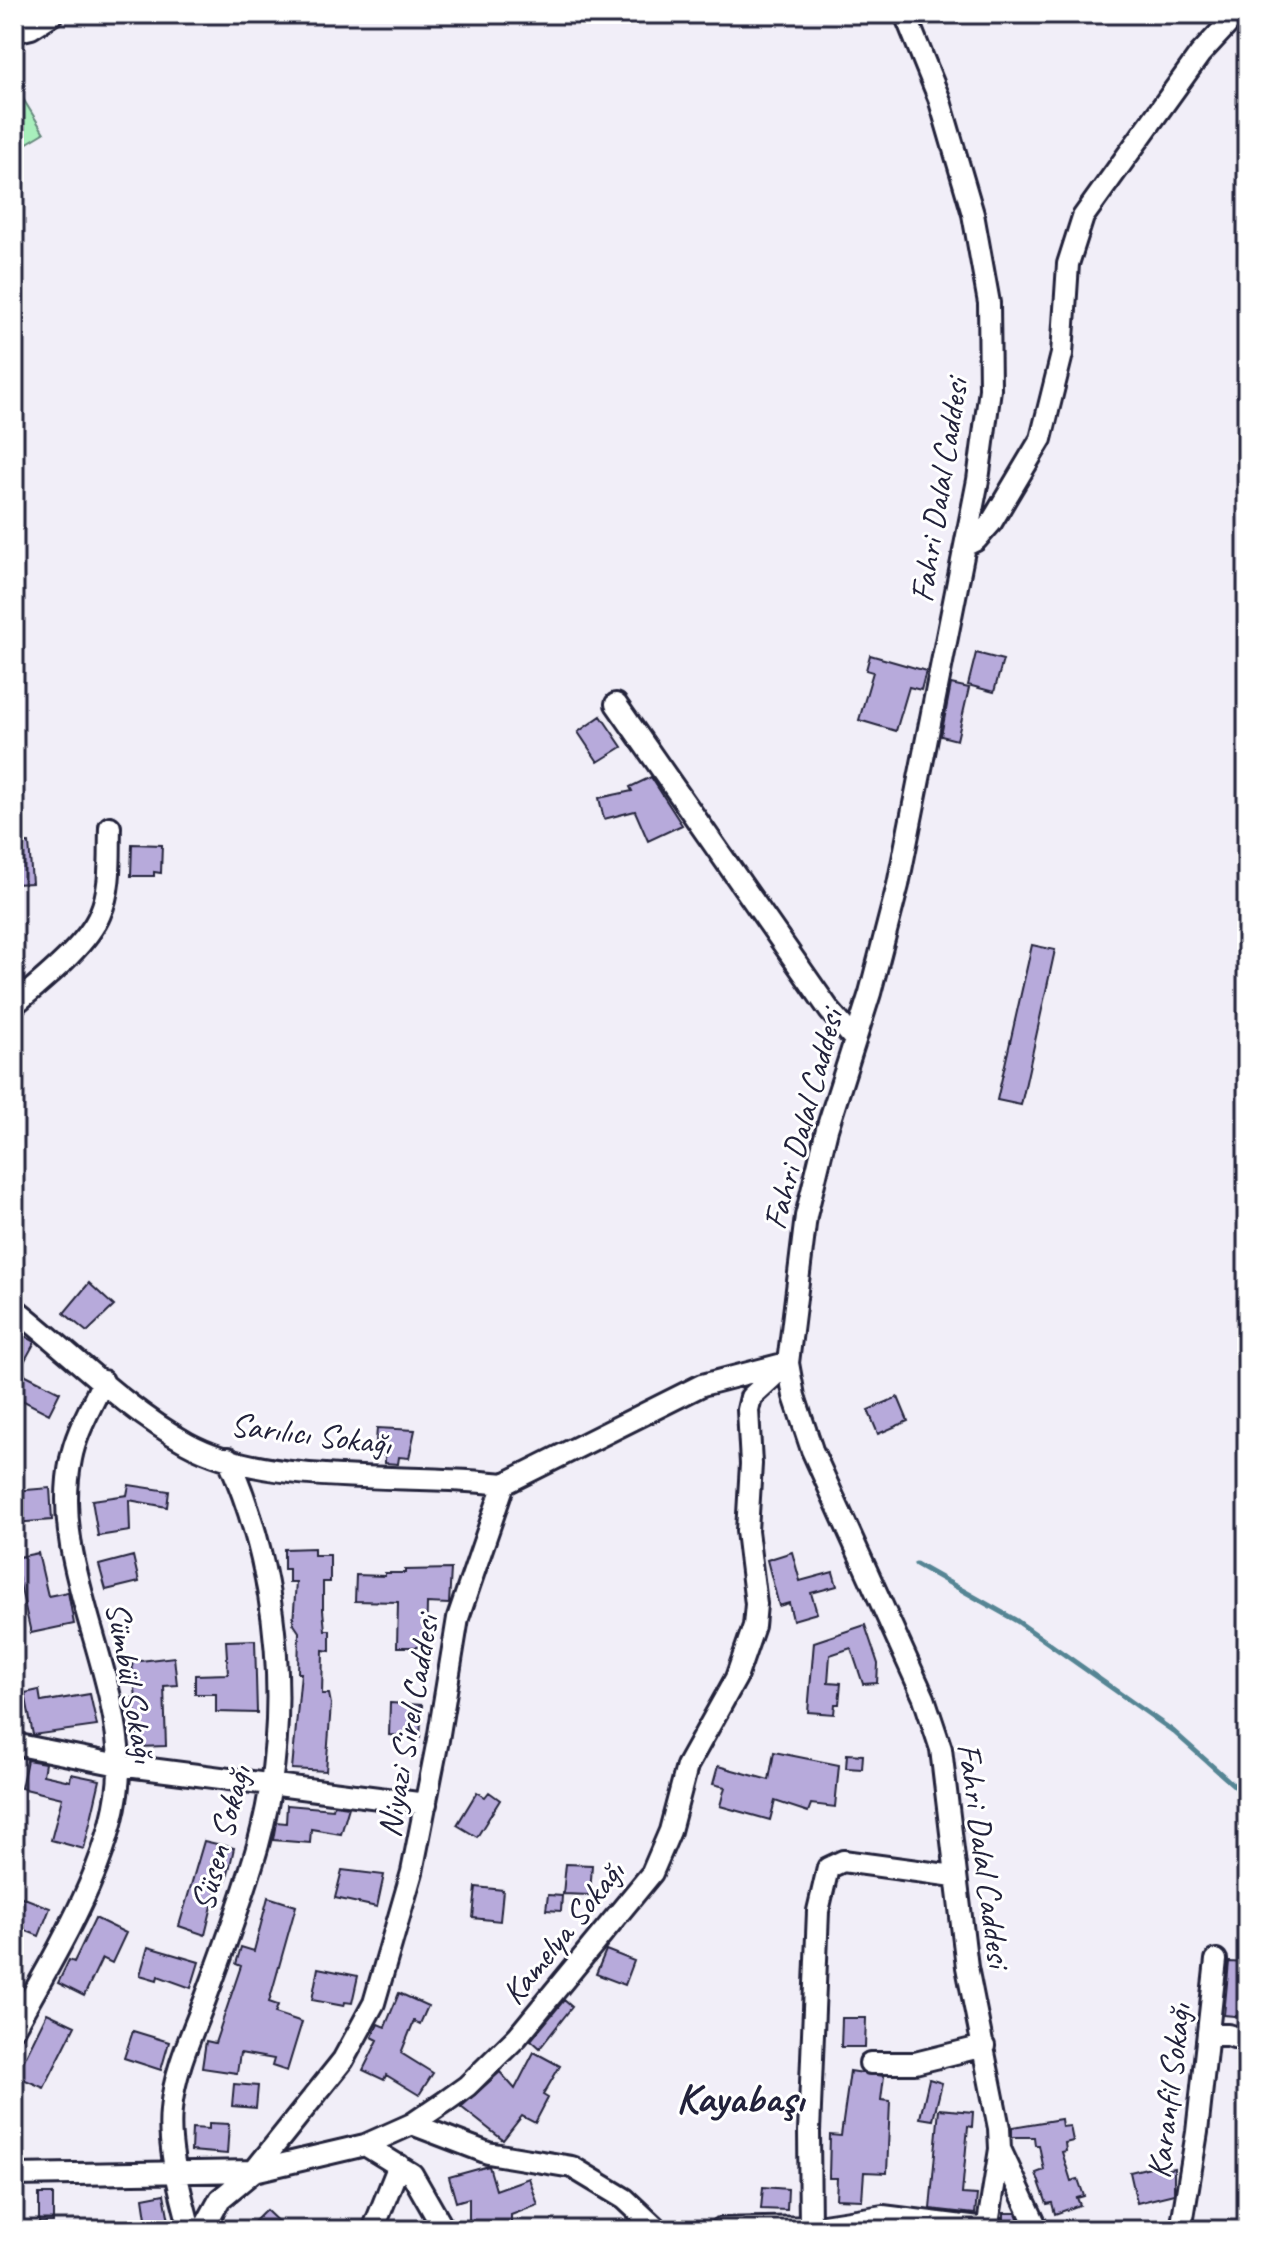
<svg xmlns="http://www.w3.org/2000/svg" width="1261" height="2244" viewBox="0 0 1261 2244" font-family="Caveat,sans-serif">
<style>
.green{fill:#a8efbc;stroke:#65887c;stroke-width:2}
.lines{fill:none;stroke-linecap:round;stroke-linejoin:round}
.stream{stroke:#548594;stroke-width:5}
.building{fill:#b7aadb;stroke:#22223b;stroke-width:2}
.minor-casing{stroke:#22223b;stroke-width:26}
.minor{stroke:#fff;stroke-width:20}
.labels{text-anchor:middle;stroke-width:6;stroke-linejoin:round;paint-order:stroke}
.street-label{font-size:34px;fill:#22223b;stroke:#fff}
.district-label{font-size:42px;font-weight:bold;fill:#22223b;stroke:#fff}
</style>
<rect width="100%" height="100%" fill="#f1eef8"/>
<filter id="ink" filterUnits="userSpaceOnUse"><feTurbulence type="fractalNoise" baseFrequency=".0125" numOctaves="2"/><feDisplacementMap in="SourceGraphic" scale="16" xChannelSelector="R" yChannelSelector="G"/><feConvolveMatrix kernelMatrix="1 2 1 2 8 2 1 2 1" color-interpolation-filters="sRGB"/></filter>
<g filter="url(#ink)">
<!-- green -->
<path class="green" d="M14 84 44 133 14 151Z"/>
<g class="lines">
<!-- stream -->
<path class="stream" d="M916 1564 1017 1621 1173 1731 1247 1797"/>
</g>
<!-- building -->
<path class="building" d="M976 653 1003 660 994 692 968 685Z
M870 655 926 671 921 690 909 687 896 731 859 720 873 672 866 670Z
M951 684 969 688 957 740 941 736Z
M601 716 622 747 598 762 578 732Z
M651 777 682 825 648 841 635 811 604 819 599 798 632 791 630 787Z
M29 843 32 883 14 884V844Z
M132 844 162 845 161 873 154 872V876H131Z
M1032 945 1055 950 1021 1105 997 1100Z
M89 1283 114 1306 87 1332 64 1313Z
M21 1334 35 1342 14 1380V1347Z
M22 1373 60 1392 49 1414 14 1396Z
M898 1397 908 1421 878 1434 868 1410Z
M377 1428 415 1430 409 1458 399 1457 398 1464 385 1463V1455H375Z
M129 1485 169 1491 167 1507 129 1500 130 1531 98 1536 92 1500 127 1495Z
M50 1488 52 1520 14 1523V1491Z
M314 1548V1555H330V1582H323V1610L325 1630H330V1651L323 1650 322 1694H329L331 1704 326 1771 292 1769 301 1673H298L299 1632 293 1623 296 1582H289V1569H284V1549Z
M792 1552 800 1581 833 1572 837 1586 811 1593 817 1613 793 1620 789 1603 779 1606 767 1560Z
M38 1553 48 1596 68 1592 74 1624 31 1633 14 1558Z
M133 1556 139 1582 106 1590 99 1565Z
M451 1569 449 1604 427 1603 426 1647H397L398 1602 355 1601 356 1575 385 1576V1573H405V1570Z
M865 1625 878 1664 877 1683 863 1684 851 1648 830 1655 828 1682 841 1683 839 1704H835L834 1714 808 1712 814 1642Z
M255 1640 257 1713 216 1712V1694H195V1675L228 1674 226 1641Z
M174 1657 177 1685 164 1686 166 1746 138 1747 136 1712 126 1714 123 1699 136 1698 132 1662Z
M39 1690 41 1702 90 1694 97 1726 33 1735 25 1693Z
M390 1703 422 1705 420 1737 389 1735Z
M774 1752 839 1765 835 1807 811 1804 808 1812 775 1801 770 1820 720 1806 725 1787 713 1784 718 1766 769 1780Z
M847 1754 863 1755 862 1769 846 1768Z
M27 1760 45 1763 43 1775 70 1781 71 1774 100 1780 84 1849 51 1840 62 1798 21 1788Z
M477 1792 485 1797 489 1792 500 1800 477 1837 457 1825Z
M287 1805 333 1809 334 1805 349 1807 341 1834 311 1829 310 1843 273 1840 276 1822 286 1823Z
M204 1841 234 1848 227 1879 219 1877 205 1935 179 1926Z
M566 1864 592 1865 590 1895 563 1894Z
M342 1870 384 1875 377 1907 335 1898Z
M476 1887 503 1890 500 1921 473 1918Z
M14 1894 50 1908 39 1936 14 1926Z
M548 1895 562 1896 561 1911 546 1910Z
M268 1897 296 1906 269 2002 278 2005 275 2013 302 2022 287 2071 272 2066 274 2059 240 2053 237 2073 202 2068 206 2041 215 2043 241 1966 236 1964 241 1947 254 1951Z
M95 1918 126 1933 112 1963 102 1958 84 1996 58 1983 69 1960 74 1962Z
M148 1947 199 1962 191 1988 158 1976 157 1980 140 1975Z
M606 1950 634 1961 625 1985 596 1974Z
M1229 1962 1247 1963 1245 2017 1224 2015Z
M318 1968 358 1976 352 2003 345 2002 344 2006 312 2000Z
M399 1993 428 2006 420 2024 414 2021 401 2053 433 2073 419 2095 386 2075 384 2080 363 2070 378 2040 372 2037 378 2024 385 2027Z
M564 2000 572 2007 540 2048 531 2040Z
M47 2013 75 2026 44 2088 16 2076Z
M842 2018H866L865 2047H841Z
M133 2031 169 2042 161 2070 124 2058Z
M534 2052 560 2066 543 2095 548 2098 535 2123 522 2116 503 2140 461 2107 500 2072 515 2089Z
M850 2071 884 2076 881 2100 890 2101 887 2173 864 2172 862 2200 836 2199 837 2178H829L830 2135 841 2136Z
M929 2079 942 2083 933 2120 920 2118Z
M234 2084 258 2086 256 2108 232 2106Z
M939 2109 973 2112 972 2127 968 2126 962 2194 977 2195 975 2214 930 2209Z
M1061 2119 1062 2127 1070 2126 1073 2141 1065 2143 1066 2151 1062 2152 1071 2181 1078 2179 1084 2196 1077 2198 1080 2205 1055 2214 1052 2203 1047 2204 1036 2173 1044 2170 1039 2145H1035L1034 2137H1012V2127Z
M209 2123 229 2124 227 2154 191 2151 192 2128 209 2129Z
M489 2166 496 2190 529 2178 538 2205 511 2215V2230H469V2198L456 2202 449 2177Z
M1154 2166 1164 2170 1174 2168V2194L1137 2203 1130 2172Z
M763 2187 788 2189 787 2210 761 2209Z
M39 2194H53V2222H39Z
M164 2194 169 2221 147 2225 143 2198Z
M266 2210 287 2230H246Z
M1004 2213H1016L1023 2230H1004Z"/>
<g class="lines">
<defs>
<path id="minor" d="M905 14 939 98 973 214 989 303 990 389 978 480 898 885 870 993 827 1129 806 1216 788 1363 794 1396 812 1450 924 1698 941 1749 967 1967 999 2128 1000 2149 987 2230
M14 32 31 28 53 14
M966 545 976 540 991 523 1041 439 1062 354 1068 264 1083 217 1200 54 1237 14
M616 704 830 1011 855 1040
M14 1005C40 982 87 946 100 914 112 887 109 856 110 827
M14 1308C70 1352 124 1408 187 1443 271 1489 409 1472 504 1484
M14 1744 119 1765 426 1804
M14 2028C54 1956 121 1849 119 1764 117 1663 50 1559 71 1459 76 1432 92 1406 103 1381
M1208 2035H1228L1247 2041
M870 2063H915L984 2046
M412 2124 488 2153 572 2167 625 2199 658 2230
M365 2145 412 2174 444 2230
M1000 2149 1038 2230
M14 2175 254 2171 365 2145 412 2124 446 2101 467 2086 517 2037 652 1873 670 1831 687 1766 736 1678 754 1626 756 1604 747 1531 751 1464 748 1410 751 1397 788 1363
M810 2227 809 2132 818 1911 828 1868 843 1861 954 1876
M720 2229 810 2227 883 2216 987 2229
M190 2230C181 2192 167 2150 171 2110 174 2072 191 2036 205 2000 224 1949 243 1897 258 1845 292 1720 281 1577 228 1458
M203 2230 220 2199 254 2171 343 2060 374 2003 412 1872 438 1740 458 1618 504 1484 702 1385 783 1364
M373 2230 399 2165
M1181 2230 1197 2132 1216 1960"/>
</defs>
<!-- minor casing -->
<use href="#minor" class="minor-casing"/>
<!-- minor -->
<use href="#minor" class="minor"/>
</g>
</g>
<g class="labels">
<!-- street labels -->
<g class="street-label">
<text transform="translate(938 490) rotate(-81)" y="12">Fahri Dalal Caddesi</text>
<text transform="translate(802 1119) rotate(-75)" y="12">Fahri Dalal Caddesi</text>
<text transform="translate(311 1433) rotate(7)" y="12">Sarılıcı Sokağı</text>
<text transform="translate(132 1682) rotate(80)" y="12">Sümbül Sokağı</text>
<text transform="translate(407 1726) rotate(-80)" y="12">Niyazi Sirel Caddesi</text>
<text transform="translate(220 1838) rotate(-75)" y="12">Süsen Sokağı</text>
<text transform="translate(985 1855) rotate(82)" y="12">Fahri Dalal Caddesi</text>
<text transform="translate(562 1932) rotate(-51)" y="12">Kamelya Sokağı</text>
<text transform="translate(1168 2091) rotate(-83)" y="12">Karanfil Sokağı</text>
</g>
<!-- district labels -->
<g class="district-label">
<text x="740" y="2112">Kayabaşı</text>
</g>
</g>
<!-- margin -->
<rect width="1261" height="2244" fill="none" stroke="#fff" stroke-width="48"/>
<rect x="24" y="24" width="1213" height="2196" fill="none" stroke="#22223b" stroke-width="3" filter="url(#ink)"/>
</svg>
